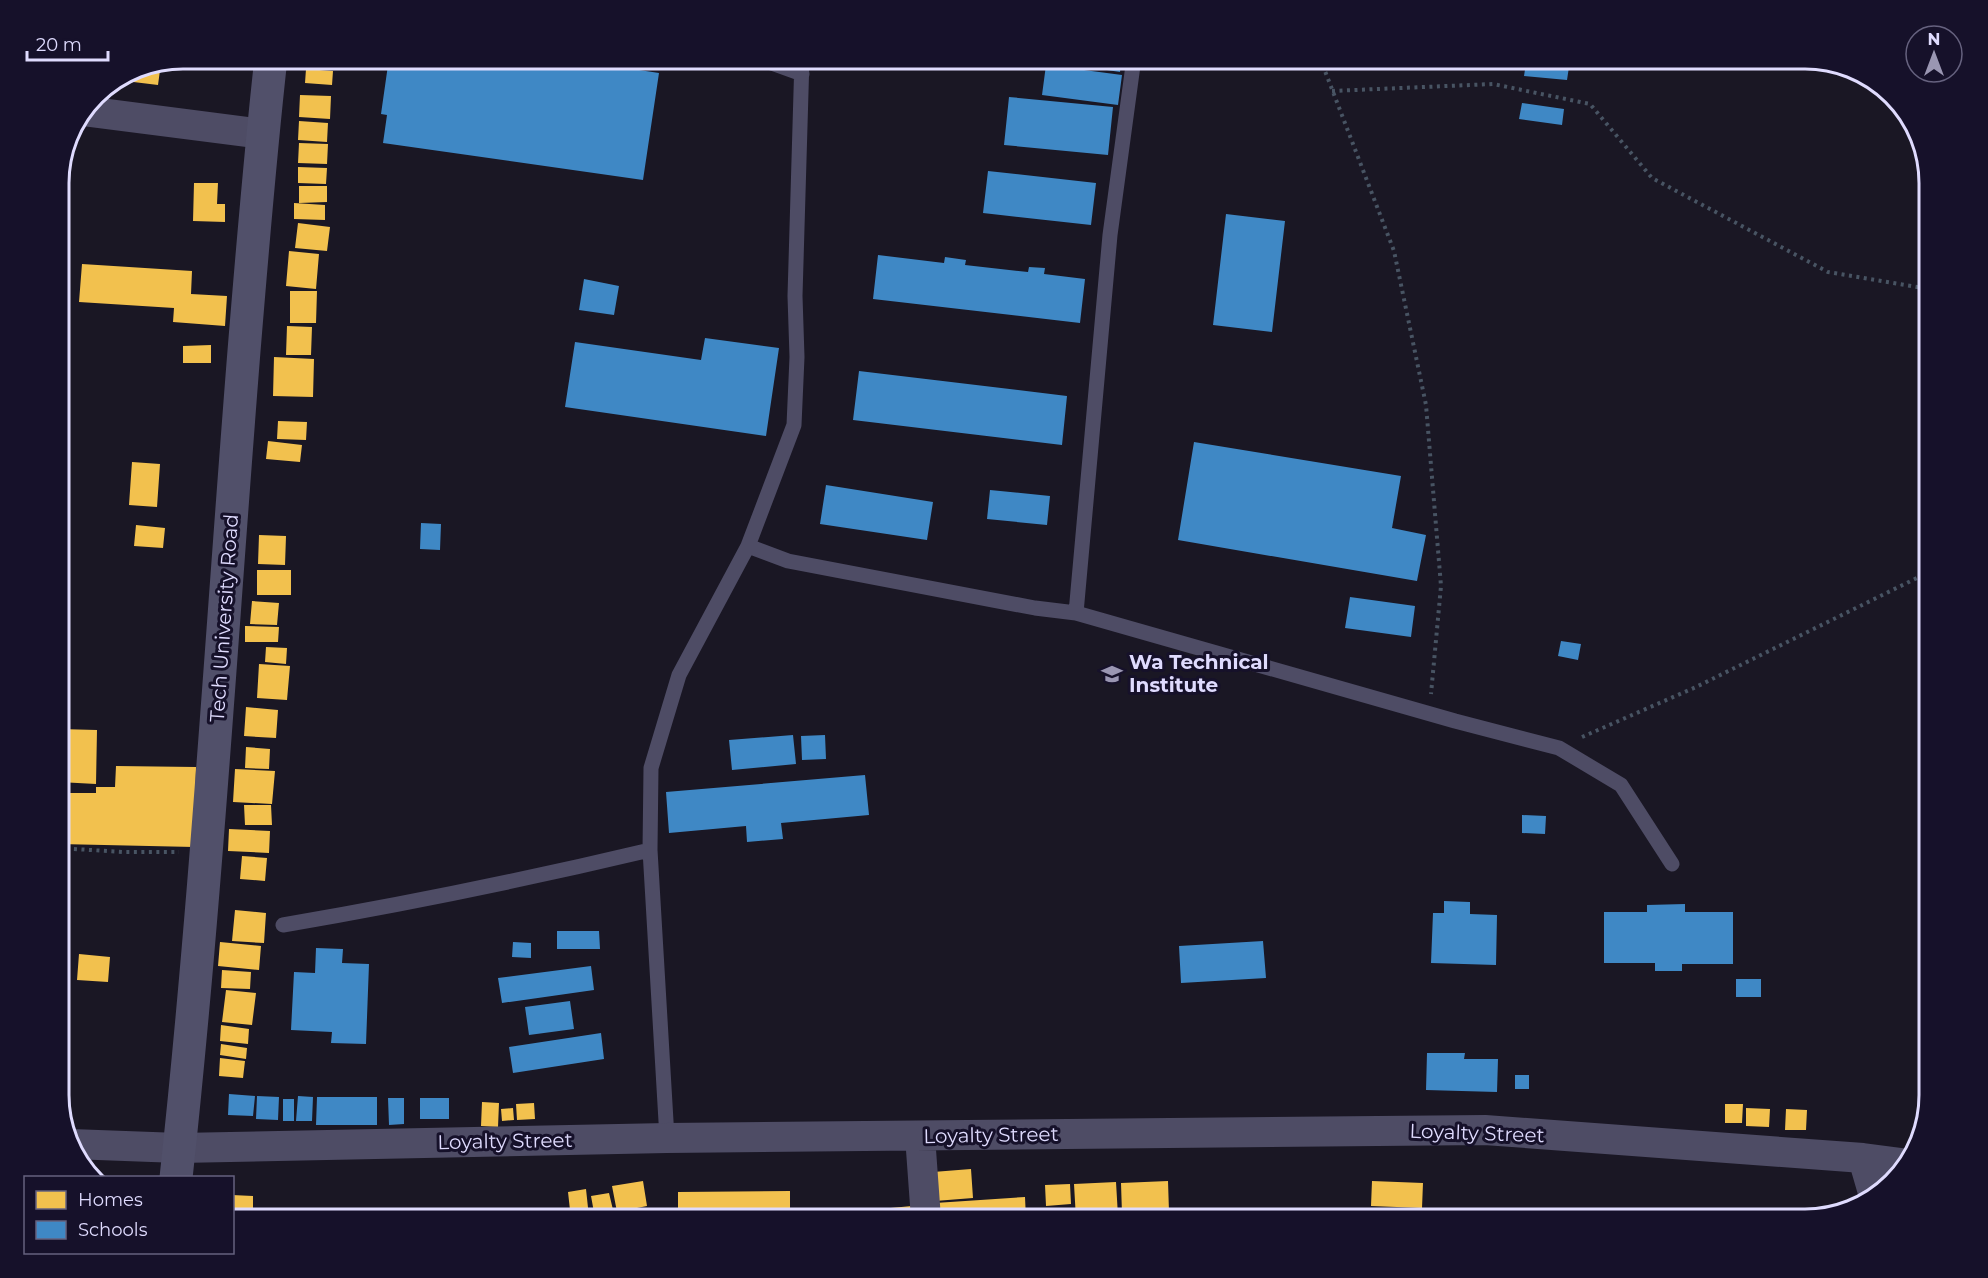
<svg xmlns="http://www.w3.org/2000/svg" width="1988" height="1278" viewBox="0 0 1988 1278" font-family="Montserrat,sans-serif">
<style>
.homes{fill:#f2c14e}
.schools{fill:#3f88c5}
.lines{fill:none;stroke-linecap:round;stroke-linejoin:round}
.path{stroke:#485463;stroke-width:4;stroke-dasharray:3 4.5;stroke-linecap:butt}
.lane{stroke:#4e4c65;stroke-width:15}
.street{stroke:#4e4c65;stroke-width:30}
.secondary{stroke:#51506a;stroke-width:33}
.labels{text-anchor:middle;stroke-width:6;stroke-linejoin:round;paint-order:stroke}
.street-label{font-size:20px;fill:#dfdbfe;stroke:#16112a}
.poi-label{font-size:20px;font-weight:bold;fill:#dfdbfe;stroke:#16112a;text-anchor:start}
.rim{fill:none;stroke:#dfdbfe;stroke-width:3}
</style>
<rect width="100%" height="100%" fill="#1a1724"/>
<!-- homes -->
<path class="homes" d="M305 58H334V66L305 65Z
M161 63 158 85 117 80 136 68Z
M306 69 333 71 332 85 305 83Z
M300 95 331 96 330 119 299 117Z
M299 121 328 123 327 142 298 140Z
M299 143 328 144 327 164 298 163Z
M298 167 327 168 326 184 298 183Z
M194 183H218L217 204H225V222L193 221Z
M299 186H327V202L299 203Z
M294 203 325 205V220L294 219Z
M298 223 330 227 327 251 295 248Z
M289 251 319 254 316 289 286 286Z
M82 264 192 271 191 294 227 296 225 326 173 322 174 308 79 302Z
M290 291H317L316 323H290Z
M287 326 312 327 311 355H286Z
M211 345V363H183V346Z
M274 357 314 359 313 397 273 396Z
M278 421 307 422 306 440 277 439Z
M268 441 302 445 300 462 266 459Z
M132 462 160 464 157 507 129 505Z
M136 525 165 528 163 548 134 546Z
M259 535 286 536 285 565 258 564Z
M257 570H291V595H257Z
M252 601 279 603 277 625 250 624Z
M245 626 279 627 278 642H245Z
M266 647 287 648 286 664 265 662Z
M259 664 290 666 287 700 257 698Z
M246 707 278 710 276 738 244 736Z
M59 729 97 730 96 784 59 782Z
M246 747 270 749 269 769 245 768Z
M116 766 196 767 194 847 59 844V793H96V787H115Z
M235 769 275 771 272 804 233 802Z
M244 805H271L272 825H245Z
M229 829 270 831 269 853 228 851Z
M242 856 267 858 265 881 240 879Z
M235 910 266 913 264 943 232 941Z
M220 942 261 946 259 970 218 966Z
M79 954 110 957 108 982 77 980Z
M222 970 251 972 250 989 221 988Z
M226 990 256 993 252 1025 222 1022Z
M221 1025 249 1029 248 1044 220 1041Z
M221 1044 247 1048 246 1059 220 1055Z
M220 1058 245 1061 243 1078 219 1076Z
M482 1102 499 1103 498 1127 481 1126Z
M534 1103 535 1119 517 1120 516 1104Z
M1725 1104H1743L1742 1123H1725Z
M513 1108 514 1120 502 1121 501 1109Z
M1746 1108 1770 1109 1769 1127 1746 1126Z
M1786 1109 1807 1110 1806 1130H1785Z
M971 1169 973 1198 935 1201 933 1172Z
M643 1181 647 1206 617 1212 612 1186Z
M1168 1181 1169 1212 1122 1214 1121 1183Z
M1372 1181 1423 1183 1422 1208 1371 1206Z
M1116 1182 1118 1216H1106L1107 1219H1076L1074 1184Z
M1070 1184 1071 1204 1046 1206 1045 1185Z
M586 1189 589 1217 571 1219 568 1192Z
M790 1191V1219H678V1192Z
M609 1193 614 1214 595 1218 591 1196Z
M232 1195 253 1196V1219H232Z
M1025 1197 1026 1219H936L935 1203Z
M912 1206 913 1219H805V1216Z
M1768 1210 1769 1219H1745L1744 1211Z
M1346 1212 1362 1214 1361 1219H1345Z"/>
<!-- schools -->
<path class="schools" d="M389 58H560L659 73 643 180 383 143 387 115 381 114Z
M1028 58H1122L1120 72Z
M1526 63 1569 67 1567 80 1524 76Z
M1046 65 1122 75 1118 105 1042 95Z
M1009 97 1113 107 1108 155 1004 145Z
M1522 103 1564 109 1562 125 1519 119Z
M988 171 1096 183 1091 225 983 213Z
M1226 214 1285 221 1272 332 1213 325Z
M878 255 944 263 945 257 966 260 965 265 1028 272 1029 267 1045 268 1044 274 1085 279 1080 323 873 299Z
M584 279 619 286 614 315 579 310Z
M705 338 779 348 766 436 565 407 575 342 701 360Z
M859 371 1067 396 1062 445 853 420Z
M1194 442 1401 476 1392 528 1426 535 1417 581 1178 540Z
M826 485 933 502 927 540 820 524Z
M990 490 1050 496 1047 525 987 519Z
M421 523 441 524 440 550 420 549Z
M1350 597 1415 606 1411 637 1345 628Z
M1561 641 1581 644 1578 660 1558 656Z
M793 735 796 764 732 770 729 740Z
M825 735 826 759 802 760 801 736Z
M865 775 869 815 781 823 783 839 747 842 746 826 669 833 666 792Z
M1522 815 1546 816 1545 834 1522 833Z
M1444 901 1470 902V914L1497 915 1496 965 1431 963 1433 913H1444Z
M1685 904V912H1733V964H1682V971H1655V963H1604V912H1647V905Z
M557 931H599L600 949H557Z
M1263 941 1266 978 1181 983 1179 946Z
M513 942 531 943V958L512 957Z
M316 948 343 949 342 963 369 964 366 1044 331 1043 332 1032 291 1030 294 972 315 973Z
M591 966 594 990 502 1003 498 978Z
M1736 979H1761V997H1736Z
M570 1001 574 1029 529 1035 525 1007Z
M601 1033 604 1059 513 1073 509 1047Z
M1427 1053H1465L1464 1059H1498L1497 1092 1426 1090Z
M1515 1075H1529V1089H1515Z
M229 1094 255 1096 253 1116 228 1115Z
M257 1096 279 1097 278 1120 256 1119Z
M298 1096 313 1097 312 1121H296Z
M317 1097H377V1125H316Z
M388 1098H404V1124L389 1125Z
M420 1098H449V1119H420Z
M283 1099H294V1121H283Z"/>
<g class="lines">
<!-- path -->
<path class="path" d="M1320 58 1394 251 1426 405 1441 586 1431 694
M1332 91 1493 84 1590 104 1652 178 1828 272 1929 289
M1582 737 1696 687 1929 572
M59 848 122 852H179"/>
<!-- lane -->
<path class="lane" d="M758 58 802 74
M748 546 788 561 1035 608 1076 613 1110 235 1134 58
M1076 613 1455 721 1559 748 1621 785 1672 864
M283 925C406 904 528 879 650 850
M667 1138 650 850 651 768 679 675 748 546 794 425 797 357 795 296 802 58"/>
<!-- street -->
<path class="street" d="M84 111 262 134
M920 1136 926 1219
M71 1144 179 1148 667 1138 1485 1130 1863 1158 1909 1164
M1863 1158 1874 1196"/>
<!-- secondary -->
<path class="secondary" d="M176 1178C206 903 222 626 244 351 252 253 260 156 271 58"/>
</g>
<!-- icons -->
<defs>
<symbol id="school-bare" viewBox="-9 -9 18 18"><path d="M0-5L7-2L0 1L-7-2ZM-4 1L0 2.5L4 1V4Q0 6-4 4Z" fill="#9a96b2" stroke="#16112a" stroke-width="2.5" paint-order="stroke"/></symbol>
</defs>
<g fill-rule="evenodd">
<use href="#school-bare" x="1097" y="659" width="30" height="30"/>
</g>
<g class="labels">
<!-- street labels -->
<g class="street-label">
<text transform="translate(224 618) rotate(-86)" y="7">Tech University Road</text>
<text transform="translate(1477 1133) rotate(2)" y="7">Loyalty Street</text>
<text transform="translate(991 1135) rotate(-1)" y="7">Loyalty Street</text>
<text transform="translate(505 1141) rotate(-1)" y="7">Loyalty Street</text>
</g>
<!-- poi labels -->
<g class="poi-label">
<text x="1129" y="669">Wa Technical<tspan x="1129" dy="23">Institute</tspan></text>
</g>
</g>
<!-- crop -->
<path d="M0 0H1988V1278H0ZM183 69H1805A114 114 0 0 1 1919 183V1095A114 114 0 0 1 1805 1209H183A114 114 0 0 1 69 1095V183A114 114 0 0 1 183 69Z" fill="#16112a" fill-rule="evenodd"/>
<path class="rim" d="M183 69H1805A114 114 0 0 1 1919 183V1095A114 114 0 0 1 1805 1209H183A114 114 0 0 1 69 1095V183A114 114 0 0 1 183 69Z"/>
<!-- legend -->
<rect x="24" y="1176" width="210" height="78" fill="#16112a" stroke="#66627f" stroke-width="1.5"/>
<rect x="36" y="1191" width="30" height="18" fill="#f2c14e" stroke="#66627f" stroke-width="1.5"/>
<text x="78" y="1206" font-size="18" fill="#dfdbfe">Homes</text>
<rect x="36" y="1221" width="30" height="18" fill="#3f88c5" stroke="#66627f" stroke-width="1.5"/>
<text x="78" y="1236" font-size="18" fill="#dfdbfe">Schools</text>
<!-- north arrow -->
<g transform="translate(1934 54)"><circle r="28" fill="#16112a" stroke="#66627f" stroke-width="1.5"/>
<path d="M0-4.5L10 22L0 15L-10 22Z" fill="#9a96b2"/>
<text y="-9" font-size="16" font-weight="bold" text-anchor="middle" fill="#dfdbfe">N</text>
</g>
<!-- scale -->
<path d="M27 51v9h81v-9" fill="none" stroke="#dfdbfe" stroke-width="3"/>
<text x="36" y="51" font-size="18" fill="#dfdbfe" stroke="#16112a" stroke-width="4.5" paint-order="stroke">20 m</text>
</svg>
